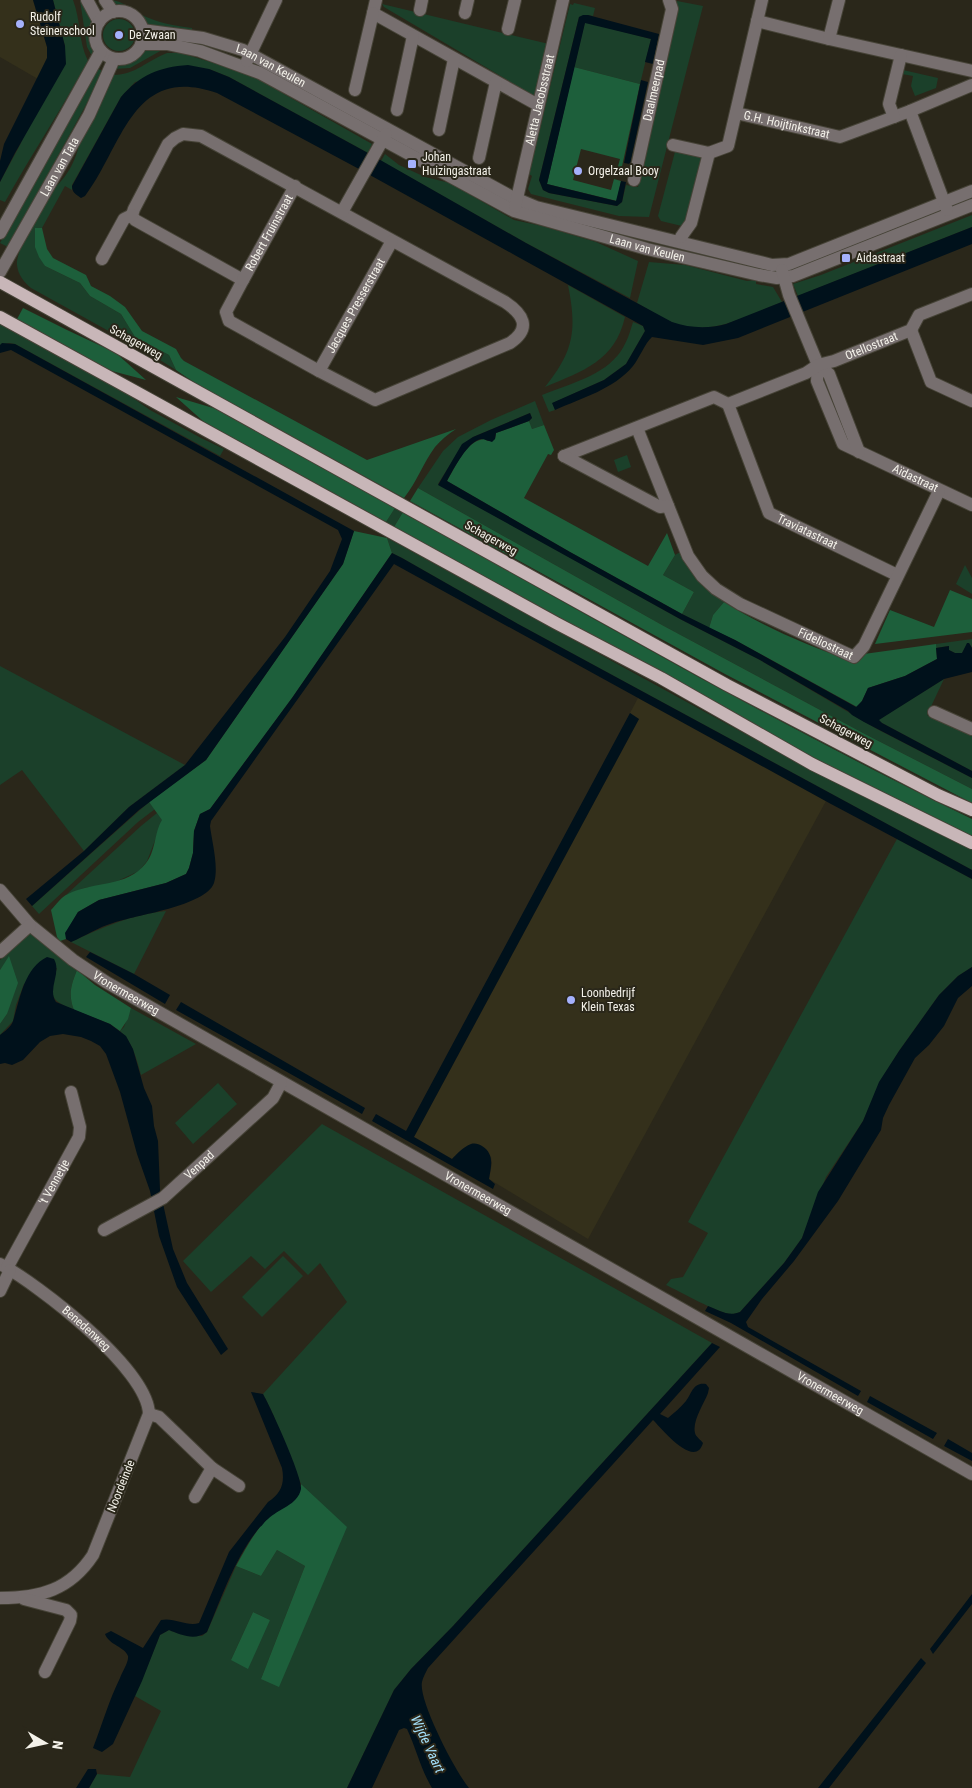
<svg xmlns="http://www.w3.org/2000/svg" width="972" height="1788" viewBox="0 0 972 1788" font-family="'Roboto Condensed',sans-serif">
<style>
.built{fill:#34301b}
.green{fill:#1b402a;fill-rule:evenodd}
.forest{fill:#1d5f3b}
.water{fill:#00111b}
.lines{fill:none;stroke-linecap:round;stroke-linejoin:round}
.minor-casing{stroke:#464337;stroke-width:14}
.major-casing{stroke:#464337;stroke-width:14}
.minor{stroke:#776f6f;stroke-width:12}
.major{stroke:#c8b6b8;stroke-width:12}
.poi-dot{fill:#a5b1fc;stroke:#2a271a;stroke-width:2}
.labels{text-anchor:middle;stroke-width:4;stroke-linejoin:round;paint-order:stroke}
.poi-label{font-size:12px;fill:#f4f2ea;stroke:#2a271a;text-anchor:start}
.street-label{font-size:12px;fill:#f4f2ea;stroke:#2a271a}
.water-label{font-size:14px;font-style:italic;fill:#a4e0fb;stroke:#2a271a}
</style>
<rect width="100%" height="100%" fill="#2a271a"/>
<!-- built -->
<path class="built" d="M0 0H33L47 47V58L38 79 0 57Z
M638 698 826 801 588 1239 489 1179 492 1163 491 1157 473 1144 464 1148 452 1159 414 1137 639 719 630 713Z"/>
<!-- green -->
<path class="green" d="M53 0H73C81 21 78 41 88 61L87 66 81 73C57 117 29 158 5 202L0 200V182L20 145 65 46Z
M80 0H85L94 21 93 39 95 51 93 58 87 47Z
M109 0C124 0 135 13 149 18 162 24 178 26 192 28V32L150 27 135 13 118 8Z
M677 1 703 6 649 217 619 216 531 194 528 189 532 176 529 174 570 4 573 5 574 3 595 8 593 16 588 15 579 17 539 180 543 190 549 193 617 206 622 202 626 185 638 187 677 16Z
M382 4 549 44 536 97 384 7Z
M103 35a16 16 0 1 1 32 0a16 16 0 1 1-32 0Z
M585 22 651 39 640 84 574 67Z
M147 48 162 50 130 68 114 69 119 64 133 59Z
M167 53H180L245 72 372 144 368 153 229 77 209 69 135 82 121 97 72 185V190L65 186 42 228H35L45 266 80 283 90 296 121 314 135 337 169 355 176 370 152 355 31 288C24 282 18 275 17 265 15 249 44 205 53 189 67 178 78 157 80 139L114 75C135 75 148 60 167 53Z
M97 68 104 72 8 247 0 243Z
M903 70 938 78 936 88 915 96 911 86 913 76 902 74Z
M676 148 705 155 686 227 661 221 658 216Z
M385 154 399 165 425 177 450 183 514 220 542 226 596 242 638 261 630 298 526 243 381 161Z
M972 215V227L798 296 793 284 821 275Z
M649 262 685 265 747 281 756 280V284L773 287 782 302C747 316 708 339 671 322 659 317 648 309 637 303Z
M568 285 625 317C615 361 583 371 545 387 574 351 577 330 568 285Z
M633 322 643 326 645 331 626 364 604 380 553 403 555 410 549 412 542 395C569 384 604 376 621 351 627 342 630 332 633 322Z
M0 324 123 391 150 410 201 438 224 449 220 456 15 344 9 343 0 345Z
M535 401 544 425 532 429 529 421 532 418 530 413 473 437 460 449 438 484 680 619 760 660 877 729 972 778V789L863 733 662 625 418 488 443 451 458 437 491 420Z
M627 455 631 467 618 472 614 460Z
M395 508 403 512 394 527 386 522Z
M387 538 820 775 972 850V870L518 624 402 558 392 553Z
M682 551 705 588 724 602 713 615 709 628 682 614 694 592 663 575 675 555Z
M965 565 972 578V594L956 584Z
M972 639V648L969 643 962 653H955L949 650 948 646 936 648V644Z
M0 666 185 765 129 807 84 851 22 770 0 785Z
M944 679 927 715 972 736V771L882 723 878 720Z
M149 802 155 809 138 822 39 914 32 906Z
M157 813 163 820 147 861 139 871 111 884 84 888 66 895 141 826Z
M897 839 972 879V967L958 976 939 995 899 1051 880 1082 863 1121 826 1177 802 1238 784 1263 740 1312C737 1313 735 1314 732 1314 721 1315 679 1291 666 1285L671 1279 683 1277 708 1233 688 1222Z
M166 911 134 974 71 942C103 927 130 915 166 911Z
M30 933 77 970C71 985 68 995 74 1010 48 999 49 995 57 968L24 984 16 1005 13 1021 0 1035V1024L7 1014 9 957 0 970V960Z
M131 1008 196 1044 141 1075C137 1060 132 1041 120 1031L124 1027Z
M218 1083 237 1104 193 1144 175 1123Z
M322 1124 712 1343 453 1626 411 1669 394 1690 347 1788H89L97 1774 130 1777 161 1711 135 1696 160 1635 169 1630 177 1633 202 1636 207 1632 236 1566 261 1576 277 1550 305 1566 261 1679 346 1527 301 1484 272 1412 263 1394 347 1302 320 1263 308 1275 284 1251 265 1269 251 1256 211 1292 183 1261ZM253 1612 270 1620 231 1660Z
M283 1256 303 1276 262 1317 242 1297Z"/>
<!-- forest -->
<path class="forest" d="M574 67 640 84 621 171 617 170 620 159 581 149 573 180 611 190 614 179 621 181 617 201 547 184Z
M35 228H42L47 249 53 258 86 275 91 286 110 296 125 307 142 331 176 349 181 358 184 361 367 460 456 429C448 434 441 440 435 447 423 463 417 482 404 498L198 385 176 370 169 355 135 337 121 314 90 296 80 283 45 266 39 257 35 247Z
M23 308 67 330 116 353 146 380 108 370 16 321Z
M176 397 220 410 395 508 386 522 204 422Z
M529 421 532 429 544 425 554 450 551 455 548 454 524 498 648 566 667 533 675 555 663 575 694 592 682 614 570 552 447 481C456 466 466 441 484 439L488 441 495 439 496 433Z
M418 488 662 625 863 733 972 789V803L725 674 410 501Z
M403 512C591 617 778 725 972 819V837L899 802 763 731 680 683 394 527Z
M354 531 387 538 392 553 292 698 210 809 200 814 194 831 193 853 189 868 186 874 166 883 99 900 78 912 66 933V939L60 941 57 937 51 910C56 905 61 897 68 894 93 881 127 888 146 863 156 851 154 833 162 820L149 802 206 760 343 564Z
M950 590 972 599V632L875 644 890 610 934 627Z
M724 602C760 625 808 646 849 660L864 654 936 644 937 659 905 676 868 688 862 701 857 707 735 640 709 628 713 615Z
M9 956 18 983 7 1014 0 1024V970Z
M77 970 95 985 131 1008 128 1019 120 1031 110 1024 74 1010C68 995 71 985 77 970Z
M301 1484 347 1527 279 1687 261 1679 305 1566 277 1550 261 1576 236 1566C245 1550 254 1532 267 1519 278 1508 301 1503 301 1484Z
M253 1612 270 1620 248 1669 231 1660Z"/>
<!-- water -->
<path class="water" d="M33 0H53L65 46 66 64 15 153 0 182V161L4 144 47 58V47Z
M583 15H588L659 34 653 64 645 62 651 39 585 23 547 184 616 201 621 181 626 182 622 202 617 206 549 193 543 190 539 180 579 17Z
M188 65 209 69 229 77 368 153 526 243 672 322C690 328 707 329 726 324L972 227V244L738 338 703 345 652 337C645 343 639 359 633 366 614 389 582 398 555 410L552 403 604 380 626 364 645 331 643 326 359 169 217 93C132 63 123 146 85 196L81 198C75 194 72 192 72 186L121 97C140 75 159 67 188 65Z
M641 80 648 82 630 164 624 163Z
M2 343 15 344 354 531 343 564 206 760 139 810 32 906 26 899 84 851 129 807 185 765 285 637 330 571 342 539 338 530 11 350 0 353V345Z
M530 413 532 418 529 421 496 433 495 439 492 442C488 441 485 439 481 439 468 441 453 470 447 481L570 552 682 614 735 640 856 707 862 701 868 688 905 676 937 659 936 648 949 646V650L955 653H962L967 643H969L972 648V672L944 679 879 720 882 723 972 771V778L864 722 852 715 848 711 760 660 680 619 438 485 462 444 473 437Z
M392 553 402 558 518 624 972 870V879L831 804 394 564 211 821 210 826C212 842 219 867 214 883 206 906 135 915 113 923 99 927 85 936 71 942L66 939 65 933 78 912 99 900 166 883 186 874 189 868 193 853 194 831 200 814 210 809 292 698Z
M630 713 639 719 414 1137 452 1159C457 1154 463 1147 471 1144 475 1143 479 1144 482 1146 495 1154 491 1167 489 1179L495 1184 493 1189 372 1121 376 1114 406 1131Z
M90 952 134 974 170 995 165 1004 86 957Z
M47 957 54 959C62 973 47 988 56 1002L110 1024 126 1036 133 1049 144 1088 152 1106 154 1126 158 1141 160 1190 173 1249 187 1283 228 1349 221 1355 177 1287 159 1236 150 1191 137 1154 120 1092 106 1054 100 1046 91 1041 81 1037 63 1034 50 1036 40 1042 23 1060 12 1065 5 1063 0 1064V1035C5 1031 11 1027 13 1021 20 999 24 968 47 957Z
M972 967V986L958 998 944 1026 929 1045 915 1058 889 1105 883 1118 881 1130 838 1201 794 1261 762 1299 746 1322 748 1327 861 1391 858 1396 731 1323 705 1311 708 1306C719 1310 728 1317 740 1312L784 1263 802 1238 818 1192 863 1121 879 1082 899 1051 939 995 958 976Z
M181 1002 365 1108 362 1114 176 1010Z
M712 1343 720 1347 660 1414 668 1418C674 1413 681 1407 686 1401 692 1393 693 1382 706 1384L709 1388 708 1393C704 1404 692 1421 695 1433 696 1437 700 1439 703 1443 695 1470 661 1428 653 1420L428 1668C426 1672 423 1677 422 1682 418 1700 456 1773 469 1788H432C421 1770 416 1748 407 1729L404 1728 399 1730 372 1788H347L394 1690 411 1669 453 1626Z
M251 1392 263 1394C271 1408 303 1478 301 1489 298 1505 278 1509 268 1519 265 1521 263 1525 260 1527 235 1557 222 1597 207 1632 195 1641 181 1635 169 1630L160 1635 142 1681 113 1744 102 1752 93 1748C102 1725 109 1700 120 1678 122 1672 129 1662 128 1656 125 1647 109 1645 105 1634L111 1631 143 1648 161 1620C174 1617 187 1627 199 1623L229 1552 268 1502C281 1493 285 1484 282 1468Z
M870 1396 937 1433 933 1439 867 1402Z
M948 1439 972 1453V1461L944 1446Z
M972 1594V1604L933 1654 930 1649Z
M921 1658 926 1663 829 1788H818Z
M88 1769H96L97 1774 89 1788H76Z"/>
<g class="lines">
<defs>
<g id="minor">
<path d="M87 0 99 22"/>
<path d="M105 0 113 12"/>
<path d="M376 0 373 13 538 105"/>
<path d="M420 10 422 0"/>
<circle cx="119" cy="35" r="24"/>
<path d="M465 13 468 0"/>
<path d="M757 21 829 39 972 71"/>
<path d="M508 29 515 0"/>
<path id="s1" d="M142 30 203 38 243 50 512 197 536 207 772 265 789 264 972 191"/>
<path d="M829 39 839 0"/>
<path id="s2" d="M141 44H167L200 51 260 73 514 211 647 249 759 275 777 278 793 276 972 205"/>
<path d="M247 61 276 0"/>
<path d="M355 90 373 13"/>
<path d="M397 110 413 36"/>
<path d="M910 111 947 210"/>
<path id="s3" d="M736 113 840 137 910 111 972 85"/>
<path d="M894 117 889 104 901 55"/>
<path d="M439 130 454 59"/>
<path d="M183 134 201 136 505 302C523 314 532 328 510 343L375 400 319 371 229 321 226 312 243 280 135 220 132 215 134 209 168 144 175 138Z"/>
<path d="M673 145 709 153 728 146 762 0"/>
<path d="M479 158 496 82"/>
<path id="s4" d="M634 180 672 9 669 0"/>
<path id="s5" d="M515 207 563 0"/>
<path d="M342 212 386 134"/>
<path d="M0 233 101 51"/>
<path d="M681 237 691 223 709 153"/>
<path d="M102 259 124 219 132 215"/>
<path id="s6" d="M782 270 789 295 818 365 817 381 843 444 972 505"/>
<path id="s7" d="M0 272 89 115 114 59"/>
<path id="s8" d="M243 280 295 186"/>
<path d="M911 330 931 382 972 401"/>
<path d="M818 365 829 374 859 452"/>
<path id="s9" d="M319 371 392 241"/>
<path id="s10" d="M728 404 769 513 897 575"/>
<path id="s11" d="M637 428 688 556 702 576 716 589 740 604 854 657 864 646 939 491"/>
<path id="s12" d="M564 456 714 397 728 404 806 373 818 365 834 361 911 330 919 315 972 294"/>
<path d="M564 456 660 507 668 506"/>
<path d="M934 712 972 729"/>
<path id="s13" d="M0 890 30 925 73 960 106 982 972 1474"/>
<path d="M0 952 30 925"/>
<path id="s14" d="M104 1230 163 1198 273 1098 281 1083"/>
<path id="s15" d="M0 1264C38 1284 148 1369 149 1414L93 1555C70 1590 40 1598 0 1598"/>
<path id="s16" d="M7 1268 79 1137 80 1127 71 1092"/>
<path d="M0 1291 10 1270"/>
<path d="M149 1414 159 1417 212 1468 239 1486"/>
<path d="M195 1497 212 1468"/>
<path d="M24 1599 66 1610 71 1615 70 1621 45 1672"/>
</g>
<path id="major" d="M0 282 727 685 938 795 972 810
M0 317 556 623 661 678 812 764 972 843"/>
</defs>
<!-- minor casing -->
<use href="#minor" class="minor-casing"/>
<!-- major casing -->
<use href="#major" class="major-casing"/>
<!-- minor -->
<use href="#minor" class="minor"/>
<!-- major -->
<use href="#major" class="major"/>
</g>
<!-- markers -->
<g class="poi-dot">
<circle cx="20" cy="24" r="5"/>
<circle cx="119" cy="35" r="5"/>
<rect x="407" y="159" width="10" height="10" rx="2.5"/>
<circle cx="578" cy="171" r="5"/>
<rect x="841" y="253" width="10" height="10" rx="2.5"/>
<circle cx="571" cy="1000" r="5"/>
</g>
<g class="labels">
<!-- poi labels -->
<g class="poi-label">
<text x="30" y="21">Rudolf<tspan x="30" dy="14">Steinerschool</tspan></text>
<text x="129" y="39">De Zwaan</text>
<text x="422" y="161">Johan<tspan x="422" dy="14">Huizingastraat</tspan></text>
<text x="588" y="175">Orgelzaal Booy</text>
<text x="856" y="262">Aidastraat</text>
<text x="581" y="997">Loonbedrijf<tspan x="581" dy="14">Klein Texas</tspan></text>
</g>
<!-- street labels -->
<g class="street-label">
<text dy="4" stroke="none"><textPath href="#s1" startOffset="135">Laan van Keulen</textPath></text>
<text dy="4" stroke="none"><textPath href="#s4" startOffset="92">Daalmeerpad</textPath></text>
<text dy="4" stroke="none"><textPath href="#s5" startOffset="110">Aletta Jacobsstraat</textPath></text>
<text dy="4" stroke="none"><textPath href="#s3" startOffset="52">G.H. Hoijtinkstraat</textPath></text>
<text dy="4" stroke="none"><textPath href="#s7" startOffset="121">Laan van Tata</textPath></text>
<text dy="4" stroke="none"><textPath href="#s8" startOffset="54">Robert Fruinstraat</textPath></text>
<text dy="4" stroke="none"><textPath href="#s2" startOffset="551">Laan van Keulen</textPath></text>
<text dy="4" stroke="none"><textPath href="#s9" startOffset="75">Jacques Presserstraat</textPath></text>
<text transform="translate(136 342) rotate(29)" y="4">Schagerweg</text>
<text dy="4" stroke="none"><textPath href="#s12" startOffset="332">Otellostraat</textPath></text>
<text dy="4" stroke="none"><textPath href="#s6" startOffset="266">Aïdastraat</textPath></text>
<text dy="4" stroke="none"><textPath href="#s10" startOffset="159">Traviatastraat</textPath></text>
<text transform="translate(491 538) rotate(29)" y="4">Schagerweg</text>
<text dy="4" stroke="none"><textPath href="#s11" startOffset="304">Fideliostraat</textPath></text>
<text transform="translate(846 731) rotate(28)" y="4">Schagerweg</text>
<text dy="4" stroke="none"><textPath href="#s13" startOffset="164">Vronermeerweg</textPath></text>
<text dy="4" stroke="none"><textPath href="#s14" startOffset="116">Venpad</textPath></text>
<text dy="4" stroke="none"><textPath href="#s16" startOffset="98">'t Vennetje</textPath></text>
<text dy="4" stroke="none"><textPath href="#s13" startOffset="569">Vronermeerweg</textPath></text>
<text dy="4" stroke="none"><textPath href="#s15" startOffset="108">Benedenweg</textPath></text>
<text dy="4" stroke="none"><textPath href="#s13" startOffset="974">Vronermeerweg</textPath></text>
<text transform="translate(121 1486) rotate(-68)" y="4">Noordeinde</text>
</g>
<!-- water labels -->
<g class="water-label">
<text transform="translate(428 1744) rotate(65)" y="5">Wijde Vaart</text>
</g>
</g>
<!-- north arrow -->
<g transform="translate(45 1743) rotate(99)" stroke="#2a271a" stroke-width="4" paint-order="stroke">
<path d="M0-4L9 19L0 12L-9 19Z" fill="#f4f2ea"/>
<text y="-8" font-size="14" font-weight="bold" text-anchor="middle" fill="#f4f2ea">N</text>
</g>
</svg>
